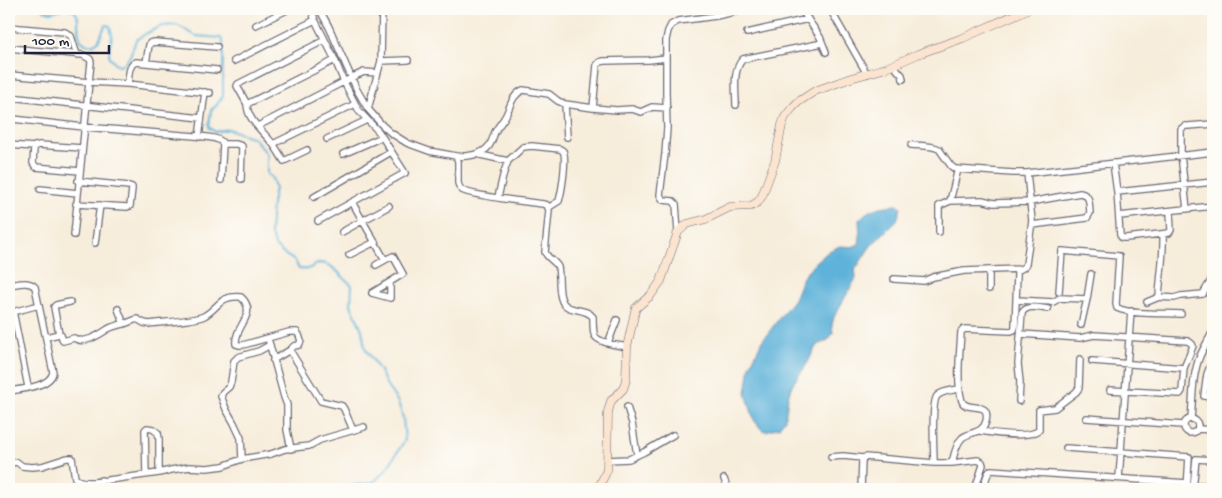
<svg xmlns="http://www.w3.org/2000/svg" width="1222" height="498" viewBox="0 0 1222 498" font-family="'Gochi Hand',sans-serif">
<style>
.water{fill:#5eb2da;stroke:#406a8a}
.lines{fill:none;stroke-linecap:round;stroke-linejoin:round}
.stream{stroke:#5eb2da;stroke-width:2}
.street-casing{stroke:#6d6973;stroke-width:8}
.secondary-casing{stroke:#6d6973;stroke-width:9}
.street{stroke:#fff;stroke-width:5.5}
.secondary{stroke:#fce5d0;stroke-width:8}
</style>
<rect width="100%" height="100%" fill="#fdfcf7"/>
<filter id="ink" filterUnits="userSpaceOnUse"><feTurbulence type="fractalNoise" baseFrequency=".02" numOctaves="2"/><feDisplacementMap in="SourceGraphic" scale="10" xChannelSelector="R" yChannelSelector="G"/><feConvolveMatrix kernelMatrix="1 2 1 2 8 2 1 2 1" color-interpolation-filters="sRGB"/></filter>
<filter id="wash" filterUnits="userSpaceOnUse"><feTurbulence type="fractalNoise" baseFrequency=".0096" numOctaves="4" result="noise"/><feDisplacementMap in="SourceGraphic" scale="20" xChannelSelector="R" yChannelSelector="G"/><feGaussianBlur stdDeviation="1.12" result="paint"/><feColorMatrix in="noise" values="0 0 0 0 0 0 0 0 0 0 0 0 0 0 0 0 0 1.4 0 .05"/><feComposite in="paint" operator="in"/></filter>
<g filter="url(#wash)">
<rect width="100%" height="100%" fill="#f7eddb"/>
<!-- water -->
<path class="water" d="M899 205 901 207 897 220 870 247 855 270 856 278 834 317 832 325 833 333 828 340 816 346 807 364 792 385 788 397 785 419 779 427 766 431 762 430 754 420 746 393 750 366 762 341 794 299 803 277 815 263 829 251 840 246 852 247 859 244 860 237 859 220C870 207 883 206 899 205Z"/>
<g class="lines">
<!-- stream -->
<path class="stream" d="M43 9 44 10 51 12 61 9
M68 9C83 11 76 25 79 35 80 43 90 48 97 42 101 39 101 31 106 25L110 26 112 36 109 53 110 58 116 64 119 65 124 64 130 56 136 40 147 33 162 26 177 25 196 36 221 38 223 43V96L216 106 211 110 209 127 215 132 228 129 254 138 264 150 268 155 267 158V174L272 178 275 188 272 204 270 233 276 247 284 254 295 261 299 269C309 270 309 268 318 264 330 259 343 279 352 285L351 305 362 330 365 348 380 371 388 388 398 402 403 418 405 440 386 470 376 480 371 483 345 486 337 489"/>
</g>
</g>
<g filter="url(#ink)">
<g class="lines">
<defs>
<path id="street" d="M311 9 315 20 335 60 344 82 359 111 379 132 405 173 318 221
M320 9 323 16 329 27 357 90 368 109 382 125 391 133 407 143 429 151 456 156 458 161V183C459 186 459 188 462 190 471 196 529 202 543 204L547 205 549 210 545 252C547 258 555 261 558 267 560 277 558 288 561 298 565 314 585 306 593 317 593 322 593 328 594 334 596 343 619 345 627 347
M714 9 716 16
M830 9 867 74
M256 25 289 9
M9 27 65 32 71 36 77 55
M747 33 808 19
M325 40 238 84 237 86 247 104 335 60
M822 42 826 52
M9 48 83 55 90 59 91 62 74 235
M234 61 315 20
M381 61 408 60
M146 63 149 45 150 43 155 42 217 47
M893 65 902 75 903 79
M9 75 89 82 128 84 210 93
M128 84C129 76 128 65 136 62L217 70
M10 97 201 118
M11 97 10 115 13 119 84 127 207 137C212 138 220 138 223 144H236L242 146V148L241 179
M247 104C247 120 264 132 273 144 277 149 280 155 284 161L307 150
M565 104 567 137
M736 105C736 91 732 70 743 59L818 44 822 42 820 37 801 9
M593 108 597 65 600 62 604 61 649 60 666 58
M368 109 381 61 382 9
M258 126 357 75 364 72 377 73
M199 137 205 92
M327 139 367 120
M273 144 355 104
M9 145 34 147
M911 145C920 146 931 145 939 149L951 166 955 169 1013 173H1027L1213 152
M343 154 382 137
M476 154 508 161 504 172 498 197
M456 156C467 157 482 155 489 146 492 142 493 137 495 132 498 126 503 121 506 115 511 105 512 95 523 90L549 94 558 101 565 104 593 108 617 110 632 109 641 112 652 107 667 108
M508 161 523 147 532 146 560 149C561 150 562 150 563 151 567 157 562 189 560 197L559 201 548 208
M1113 163 1117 192 1213 182
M80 171 36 167 33 163 34 148 35 146 39 145 82 148
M221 180 223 144
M40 189 78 193
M1117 192 1120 235 1122 238H1126L1169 233 1171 230 1170 211
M314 197 391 152
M950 201 982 200 994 203 1030 202 1080 193C1091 195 1089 204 1090 213L1087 218 1032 225
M352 202 385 260 376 265
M76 204 127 207 130 206 132 189V187L129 186 78 181
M1187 209 1181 155V129L1185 126H1188L1213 124
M1119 216 1213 206
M342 232 389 206
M678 232 676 204 673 201 663 200 660 195 665 154 667 128 666 93V40L668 31 671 25 678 21 716 16 748 9
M939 232V206L950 201 958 169
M95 243 100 205
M349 255 375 242
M989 270V289
M894 279 924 281 933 277 964 271 1020 269
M9 285C17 284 29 280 35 287L53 372C51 387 21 389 9 391
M1059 292 1062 251 1119 256 1116 304 1117 308C1133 315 1163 313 1181 314
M372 293 403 274 393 256 385 260
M372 293 390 298V283
M1159 297C1160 276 1164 255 1163 234
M1017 300 1053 302 1060 298 1087 299
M1147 302 1159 297 1174 298 1181 296 1203 294 1213 277
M13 311 28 387
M9 313 39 305
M124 324 137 319 144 323 149 324C162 322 194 321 204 316 220 307 219 295 241 297 259 314 234 326 236 344L239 345H243L289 332H297L299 335 301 341 299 345 294 346 290 350 291 352 321 401 342 406 344 409 353 430
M1081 325 1087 299 1091 274
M59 334 54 307 56 305 70 302
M1021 334 1080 338 1094 335 1188 341 1192 344 1193 346 1184 368 1182 391 1180 394 1110 390
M46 337 59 334 61 335 63 341 74 338C84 345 99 335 108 329 113 326 119 325 124 324L118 309
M269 342 284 397 287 405V430L291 449
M608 343 617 320
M1213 359 1207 374 1204 396 1213 397
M273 360 290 350
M1092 361 1184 368
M959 389C953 390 941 391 937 396 931 403 934 452 934 463H952L978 460 982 462 983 465 975 489
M1019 401 1020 382 1018 364 1022 313C1027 304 1039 308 1048 309
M627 407 632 423 637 455
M1086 418 1183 425
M1191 418C1193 398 1192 375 1200 356 1204 347 1209 339 1213 331
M1184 426a7 7 0 1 1 14 0a7 7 0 1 1-14 0Z
M1198 429 1213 430
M979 431C992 433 1030 439 1039 430V410L1055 408 1076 392 1079 388 1080 359
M1066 448 1189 457 1187 489
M831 457 843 456 863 458
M242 459 241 438 234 423 226 409 221 396 223 392 229 387 231 382 234 361 238 357 259 351 270 345
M607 460 629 459 644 452 673 435
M9 463 17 462 22 466 32 467 42 466 67 458H72L75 478C80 483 87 482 94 482L159 473 171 470 189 467 207 468 223 466 242 459 271 454 285 449 309 446 320 440 364 427
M952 463C954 455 956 444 962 438 969 432 984 433 986 421 991 399 966 413 962 401 956 382 960 352 961 332L964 329 1011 331 1014 330 1015 327 1017 275V271L1024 267 1026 264 1032 221 1027 173
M146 474 145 430 147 428 153 429 158 433 159 439V473
M1119 478 1131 311
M724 479 728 489
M101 480 102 489
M1194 485 1213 486
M861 489 862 461 863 458 865 457 934 463
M984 489C985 482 986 474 991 470L1187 483
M1193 489 1196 459 1213 460"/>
<path id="secondary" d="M1204 9H1213
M598 489 607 470 608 412 611 401 623 389 626 380 627 347 635 311 636 308 651 295 661 281 678 232 687 224 706 219 730 207 751 206 758 202 762 196 775 161 782 125 785 117 793 107 798 102 815 91 851 78 886 68 918 54 963 38 1028 9"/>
</defs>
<!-- street casing -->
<use href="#street" class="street-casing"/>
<!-- secondary casing -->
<use href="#secondary" class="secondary-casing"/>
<!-- street -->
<use href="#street" class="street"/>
<!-- secondary -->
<use href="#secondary" class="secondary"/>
</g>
</g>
<!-- margin -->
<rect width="1222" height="498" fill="none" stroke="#fdfcf7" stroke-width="30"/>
<!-- scale -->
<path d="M25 45v8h84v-8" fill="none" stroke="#22223b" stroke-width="2.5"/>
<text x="32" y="45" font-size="15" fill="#22223b" stroke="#fdfcf7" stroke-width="4" paint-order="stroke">100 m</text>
</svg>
